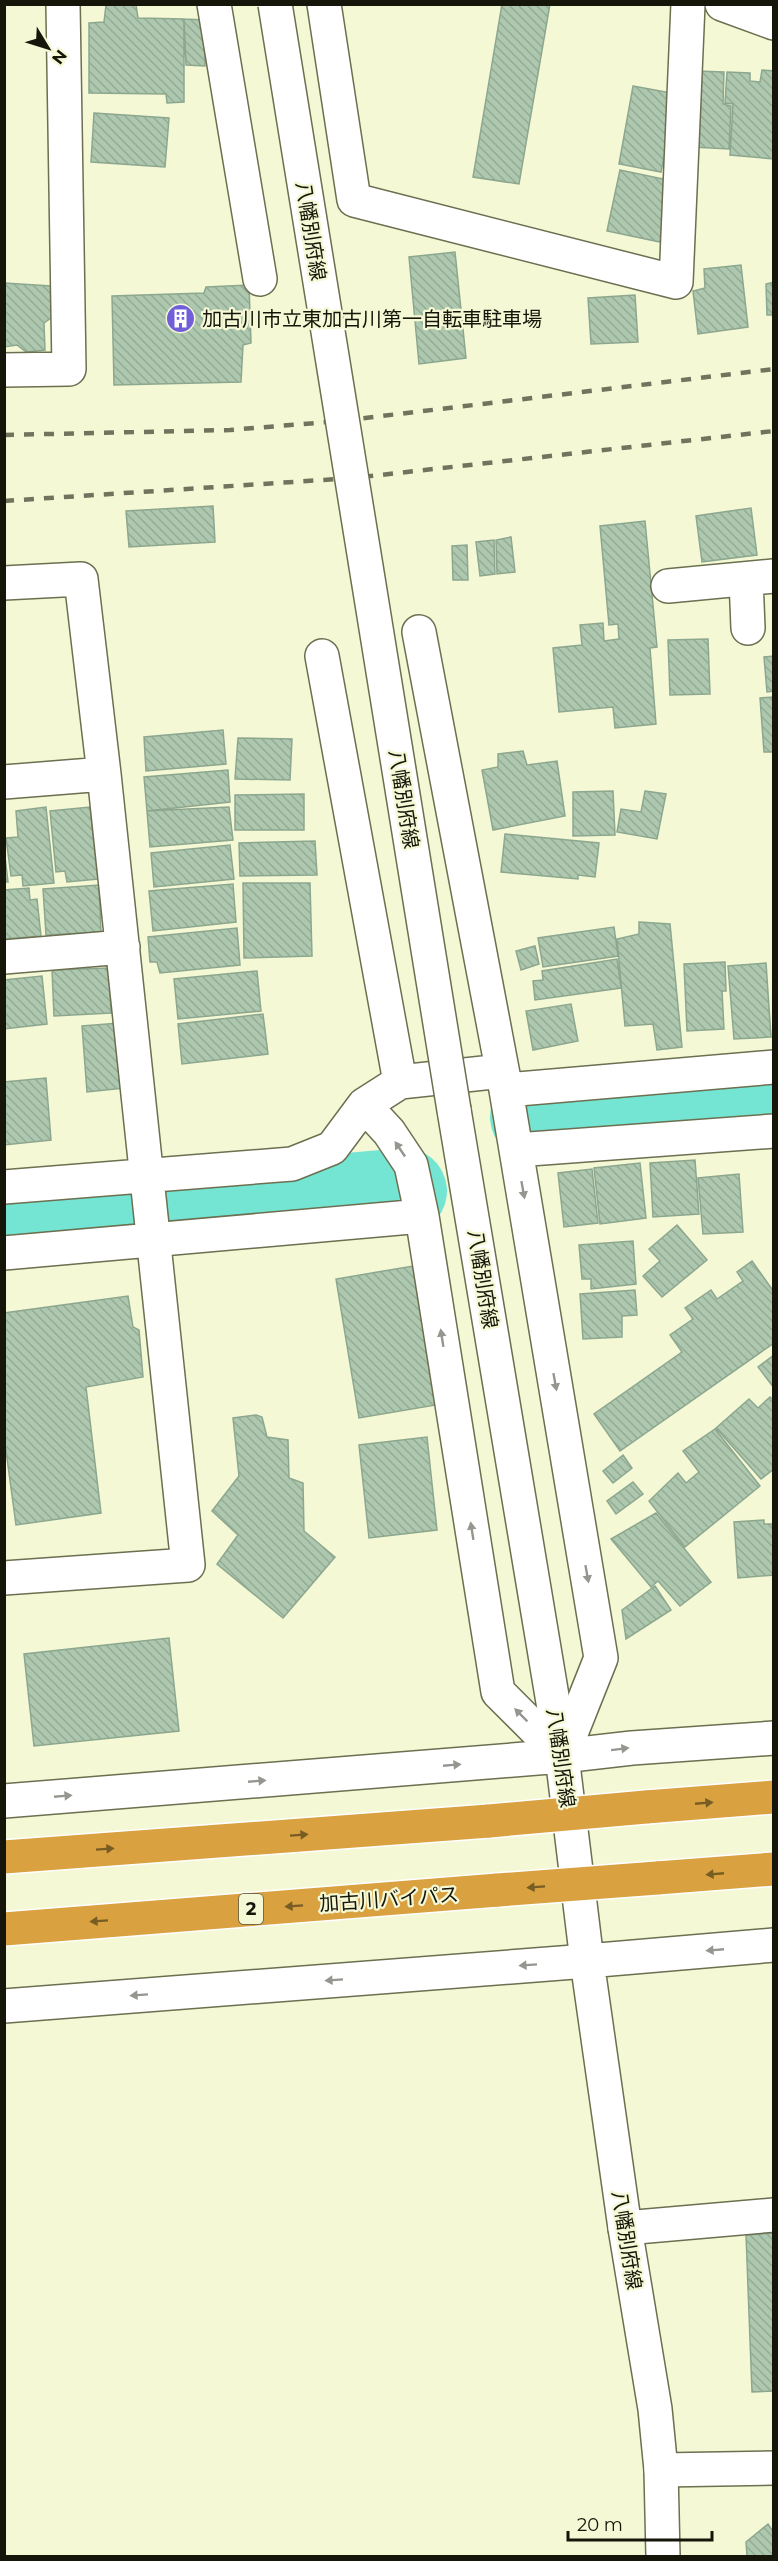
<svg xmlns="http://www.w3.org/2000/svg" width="778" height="2561" viewBox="0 0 778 2561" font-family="Montserrat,'Noto Sans JP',sans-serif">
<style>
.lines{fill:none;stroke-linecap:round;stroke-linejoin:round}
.river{stroke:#74e5d3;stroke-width:86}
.building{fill:url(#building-back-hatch);stroke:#8da78f;stroke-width:1.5}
.street-casing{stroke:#6c6f50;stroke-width:36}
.secondary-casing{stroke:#6c6f50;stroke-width:36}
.highway-casing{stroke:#fff;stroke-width:36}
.street{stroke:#fff;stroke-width:33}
.secondary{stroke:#fff;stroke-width:33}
.highway{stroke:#d9a140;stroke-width:33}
.rail{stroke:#71735d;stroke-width:4.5;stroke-dasharray:10 10;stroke-linecap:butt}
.secondary-bridge-casing{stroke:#6c6f50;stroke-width:36;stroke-linecap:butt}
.highway-bridge-casing{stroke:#fff;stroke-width:36;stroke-linecap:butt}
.secondary-bridge{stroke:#fff;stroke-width:33}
.highway-bridge{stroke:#d9a140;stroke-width:33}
.oneway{fill:#969690}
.oneway2{fill:#775c24}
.labels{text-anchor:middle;stroke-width:4.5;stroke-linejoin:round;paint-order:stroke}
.shield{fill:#f4f8d5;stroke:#585a46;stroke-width:1.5}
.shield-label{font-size:18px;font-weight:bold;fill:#151609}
.street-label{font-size:20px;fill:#151609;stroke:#f4f8d5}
.poi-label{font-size:20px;fill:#151609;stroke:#f4f8d5;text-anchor:start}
</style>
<defs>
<pattern id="building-back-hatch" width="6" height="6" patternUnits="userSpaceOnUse" patternTransform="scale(1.5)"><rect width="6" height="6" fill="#adc8af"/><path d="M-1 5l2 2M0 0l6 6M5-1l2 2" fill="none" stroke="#94ab95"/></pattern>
</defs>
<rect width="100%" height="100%" fill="#f4f8d5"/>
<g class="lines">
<!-- river -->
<path class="river" d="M533 1117 774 1100
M4 1226 404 1191"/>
</g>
<!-- building -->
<path class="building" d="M502 4H550L519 184 473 177Z
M106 5H136L138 18 184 19V102L167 103 166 94 89 93V23L104 22Z
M184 19 205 20V66L186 65Z
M762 70 774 71V159L730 155 733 104 725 103 727 72 750 73V81L760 82Z
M696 71 724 72 723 104 731 106 729 149 692 147Z
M633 86 677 94 661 172 619 164Z
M94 113 169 118 165 167 91 162Z
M620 170 673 181 660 242 607 231Z
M455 252 466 358 419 364 409 257Z
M741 265 748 327 698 334 693 291 705 288 704 269Z
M774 282V315H767L766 284Z
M4 283 51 286 54 316 44 323 45 350 26 352 17 345 4 347Z
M249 285 251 343 243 345 241 382 114 385 112 296 204 293 206 287Z
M635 295 638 342 591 344 588 298Z
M213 506 215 542 129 547 126 511Z
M751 508 757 555 702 562 696 516Z
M645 521 657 647 650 648 656 724 615 728 613 707 559 712 553 648 582 645 580 625 603 623 604 641 619 639 618 624 609 625 600 526Z
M511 537 515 572 497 574 496 540Z
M494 540 495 574 480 576 476 542Z
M467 545 468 580H453L452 546Z
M708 639 710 694 670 695 668 640Z
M774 656V691L767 692 764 657Z
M774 697V752H764L760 698Z
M223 730 226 764 146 771 144 737Z
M238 738 292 739 290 780 235 779Z
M523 751 527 765 557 761 565 816 493 830 482 770 498 767V754Z
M228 770 230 802 147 811 144 777Z
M613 791 615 835 573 836V792Z
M645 791 666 794 657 839 617 832 621 809 641 812Z
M304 794V830H235V795Z
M46 807 54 883 23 886 22 875 11 876 6 838 18 837 16 811Z
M90 807 98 879 67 882 65 871 56 872 50 811Z
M229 807 233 840 150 847 147 811Z
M505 834 599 843 595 877 578 875V879L501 872Z
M315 841 317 875 240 876 239 843Z
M230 845 234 879 154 887 151 853Z
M4 848 8 882H4Z
M243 883H310L312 956 244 958Z
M233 884 236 922 153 931 149 891Z
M99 885 101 932 46 935 43 889Z
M29 888 30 900 37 899 41 936 4 939V890Z
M639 922 670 924 682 1047 657 1050 653 1024 625 1026 617 939 639 934Z
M614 927 618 956 543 967 538 938Z
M237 928 240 965 160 973 157 962H150L148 937Z
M535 946 539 964 521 970 516 951Z
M617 959 621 988 535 1000 533 981 543 980 542 971Z
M725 962 726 991H722L724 1029 687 1031 684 964Z
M766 963 771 1037 734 1039 728 966Z
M109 968 111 1013 54 1016 52 970Z
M257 971 261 1011 178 1019 174 979Z
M42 976 47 1024 4 1029V980Z
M571 1004 578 1041 533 1050 526 1011Z
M263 1014 268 1054 182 1064 178 1024Z
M119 1023 124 1088 87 1092 82 1026Z
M46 1078 51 1140 4 1145V1082Z
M695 1160 699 1214 653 1217 650 1163Z
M640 1163 646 1218 600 1224 594 1168Z
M592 1169 598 1223 564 1227 558 1173Z
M739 1174 743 1232 703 1234 698 1178Z
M677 1225 707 1260 662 1297 643 1276 660 1261 649 1249Z
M633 1241 636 1284 591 1289V1279H582L579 1245Z
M752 1261 774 1292V1343L620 1451 594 1414 682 1352 670 1335 693 1319 685 1308 711 1290 717 1299 743 1281 737 1272Z
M413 1266 436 1405 359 1418 336 1279Z
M635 1290 637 1315 622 1316V1337L583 1339 580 1294Z
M128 1296 133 1327 139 1330 143 1377 86 1387 101 1513 16 1525 4 1436V1313Z
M774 1355V1388L758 1367Z
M770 1397 774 1400V1469L761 1479 716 1428 749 1399 758 1408Z
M256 1415 262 1417 267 1437 288 1440 289 1478 303 1483 304 1531 335 1557 283 1618 217 1564 238 1535 212 1511 239 1476 233 1418Z
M715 1429 760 1486 685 1547 649 1501 678 1473 686 1483 699 1472 683 1451Z
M427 1437 437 1530 369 1538 359 1445Z
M623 1455 632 1468 613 1483 603 1471Z
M633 1482 643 1494 616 1514 607 1501Z
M656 1513 711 1582 680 1606 658 1581 651 1587 611 1539Z
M764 1520V1524H774V1575L738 1578 734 1522Z
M655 1586 671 1610 626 1639 622 1610Z
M169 1638 179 1731 34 1746 24 1654Z
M774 2233V2391L752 2392 746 2235Z
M768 2524 774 2533V2556H747L746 2542Z"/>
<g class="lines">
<defs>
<path id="street" d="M214 4 260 279
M324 4 354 200 676 282 688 4
M722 4 774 23
M4 370 69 369 63 4
M746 579 748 628
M4 583 81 579 104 774 188 1565 4 1578
M668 586 774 576
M419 632 506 1090 601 1658 562 1756
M322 656 400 1082
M4 782 104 774
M4 957 123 947
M506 1090 774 1067
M364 1105 389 1132 411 1165 422 1216 498 1692 562 1756
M516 1150 774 1131
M4 1187 292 1164 332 1148 364 1105 400 1082 502 1071
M4 1253 422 1216
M562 1756 632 1748 774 1738
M4 2006 587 1961
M625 2228 774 2215
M661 2470 774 2468"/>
<path id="secondary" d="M454 1110 562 1756 587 1961 625 2228 655 2409 661 2470 663 2556
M4 1801 562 1756
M587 1961 774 1945"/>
<path id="highway" d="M646 1807 774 1797
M4 1857 489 1821
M657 1878 774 1869
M4 1929 498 1890"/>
</defs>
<!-- street casing -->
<use href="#street" class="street-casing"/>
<!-- secondary casing -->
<use href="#secondary" class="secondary-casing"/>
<!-- highway casing -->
<use href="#highway" class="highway-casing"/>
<!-- street -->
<use href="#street" class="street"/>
<!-- secondary -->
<use href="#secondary" class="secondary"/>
<!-- highway -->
<use href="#highway" class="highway"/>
<!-- rail -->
<path class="rail" d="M4 435 230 430 340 421 774 369
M4 501 353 478 774 431"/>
<defs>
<path id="secondary-bridge" d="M275 4 454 1110"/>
<path id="highway-bridge" d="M489 1821 646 1807
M498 1890 657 1878"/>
</defs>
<!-- secondary-bridge casing -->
<use href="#secondary-bridge" class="secondary-bridge-casing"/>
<!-- highway-bridge casing -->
<use href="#highway-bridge" class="highway-bridge-casing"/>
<!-- secondary-bridge -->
<use href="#secondary-bridge" class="secondary-bridge"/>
<!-- highway-bridge -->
<use href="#highway-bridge" class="highway-bridge"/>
</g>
<!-- one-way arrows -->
<defs><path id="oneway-solid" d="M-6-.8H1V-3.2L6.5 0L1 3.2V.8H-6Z" transform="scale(1.5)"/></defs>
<g class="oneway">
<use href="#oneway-solid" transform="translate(400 1149) rotate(-124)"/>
<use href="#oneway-solid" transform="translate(523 1190) rotate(80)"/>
<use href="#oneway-solid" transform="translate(442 1338) rotate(-99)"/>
<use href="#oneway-solid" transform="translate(555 1382) rotate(80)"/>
<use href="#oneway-solid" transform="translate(472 1531) rotate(-99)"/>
<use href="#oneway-solid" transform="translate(587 1574) rotate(80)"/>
<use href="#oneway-solid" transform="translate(521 1715) rotate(-135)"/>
<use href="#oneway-solid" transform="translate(620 1749) rotate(-7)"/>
<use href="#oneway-solid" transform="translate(452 1765) rotate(-5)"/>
<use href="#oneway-solid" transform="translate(257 1781) rotate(-5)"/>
<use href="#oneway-solid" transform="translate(63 1796) rotate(-5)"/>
<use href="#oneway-solid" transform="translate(715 1950) rotate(175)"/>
<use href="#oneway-solid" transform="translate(528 1965) rotate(176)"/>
<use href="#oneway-solid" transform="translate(334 1980) rotate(176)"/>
<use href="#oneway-solid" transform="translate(139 1995) rotate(176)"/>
</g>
<g class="oneway2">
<use href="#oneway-solid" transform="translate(704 1803) rotate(-5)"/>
<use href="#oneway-solid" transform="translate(299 1835) rotate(-4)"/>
<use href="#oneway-solid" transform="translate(105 1849) rotate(-4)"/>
<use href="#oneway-solid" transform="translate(715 1874) rotate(175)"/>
<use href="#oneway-solid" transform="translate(536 1887) rotate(176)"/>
<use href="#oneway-solid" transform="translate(294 1906) rotate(176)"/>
<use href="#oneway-solid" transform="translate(99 1921) rotate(176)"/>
</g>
<!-- icons -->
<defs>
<symbol id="building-disc" viewBox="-11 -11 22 22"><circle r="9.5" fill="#705fd9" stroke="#f4f8d5"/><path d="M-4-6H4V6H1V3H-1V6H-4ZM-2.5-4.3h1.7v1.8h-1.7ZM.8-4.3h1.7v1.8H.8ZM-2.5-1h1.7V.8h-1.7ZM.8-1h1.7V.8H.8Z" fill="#fff"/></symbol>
</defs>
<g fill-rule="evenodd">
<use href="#building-disc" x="164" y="302" width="33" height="33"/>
</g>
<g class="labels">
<!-- shield labels -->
<rect class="shield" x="239" y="1894" width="24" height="30" rx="4.5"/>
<g class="shield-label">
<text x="251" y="1915">2</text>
</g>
<!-- street labels -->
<g class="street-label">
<text transform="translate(311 231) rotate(81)" y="7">八幡別府線</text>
<text transform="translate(404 799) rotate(81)" y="7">八幡別府線</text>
<text transform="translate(483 1279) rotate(81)" y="7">八幡別府線</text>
<text transform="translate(561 1758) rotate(82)" y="7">八幡別府線</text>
<text transform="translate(389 1899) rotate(-4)" y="7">加古川バイパス</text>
<text transform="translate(627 2240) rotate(81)" y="7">八幡別府線</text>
</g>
<!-- poi labels -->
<g class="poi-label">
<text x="202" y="326">加古川市立東加古川第一自転車駐車場</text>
</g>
</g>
<!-- border -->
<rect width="778" height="2561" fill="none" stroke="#151609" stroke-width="12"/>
<!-- north arrow -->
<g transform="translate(48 48) rotate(128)" stroke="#f4f8d5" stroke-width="4.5" paint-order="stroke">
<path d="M0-4.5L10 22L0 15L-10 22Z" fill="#151609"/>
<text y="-9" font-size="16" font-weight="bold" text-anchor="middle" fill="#151609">N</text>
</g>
<!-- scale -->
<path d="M568 2531v9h144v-9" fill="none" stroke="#151609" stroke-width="3"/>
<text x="577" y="2531" font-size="18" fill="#151609" stroke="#f4f8d5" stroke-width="4.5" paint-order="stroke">20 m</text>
</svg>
